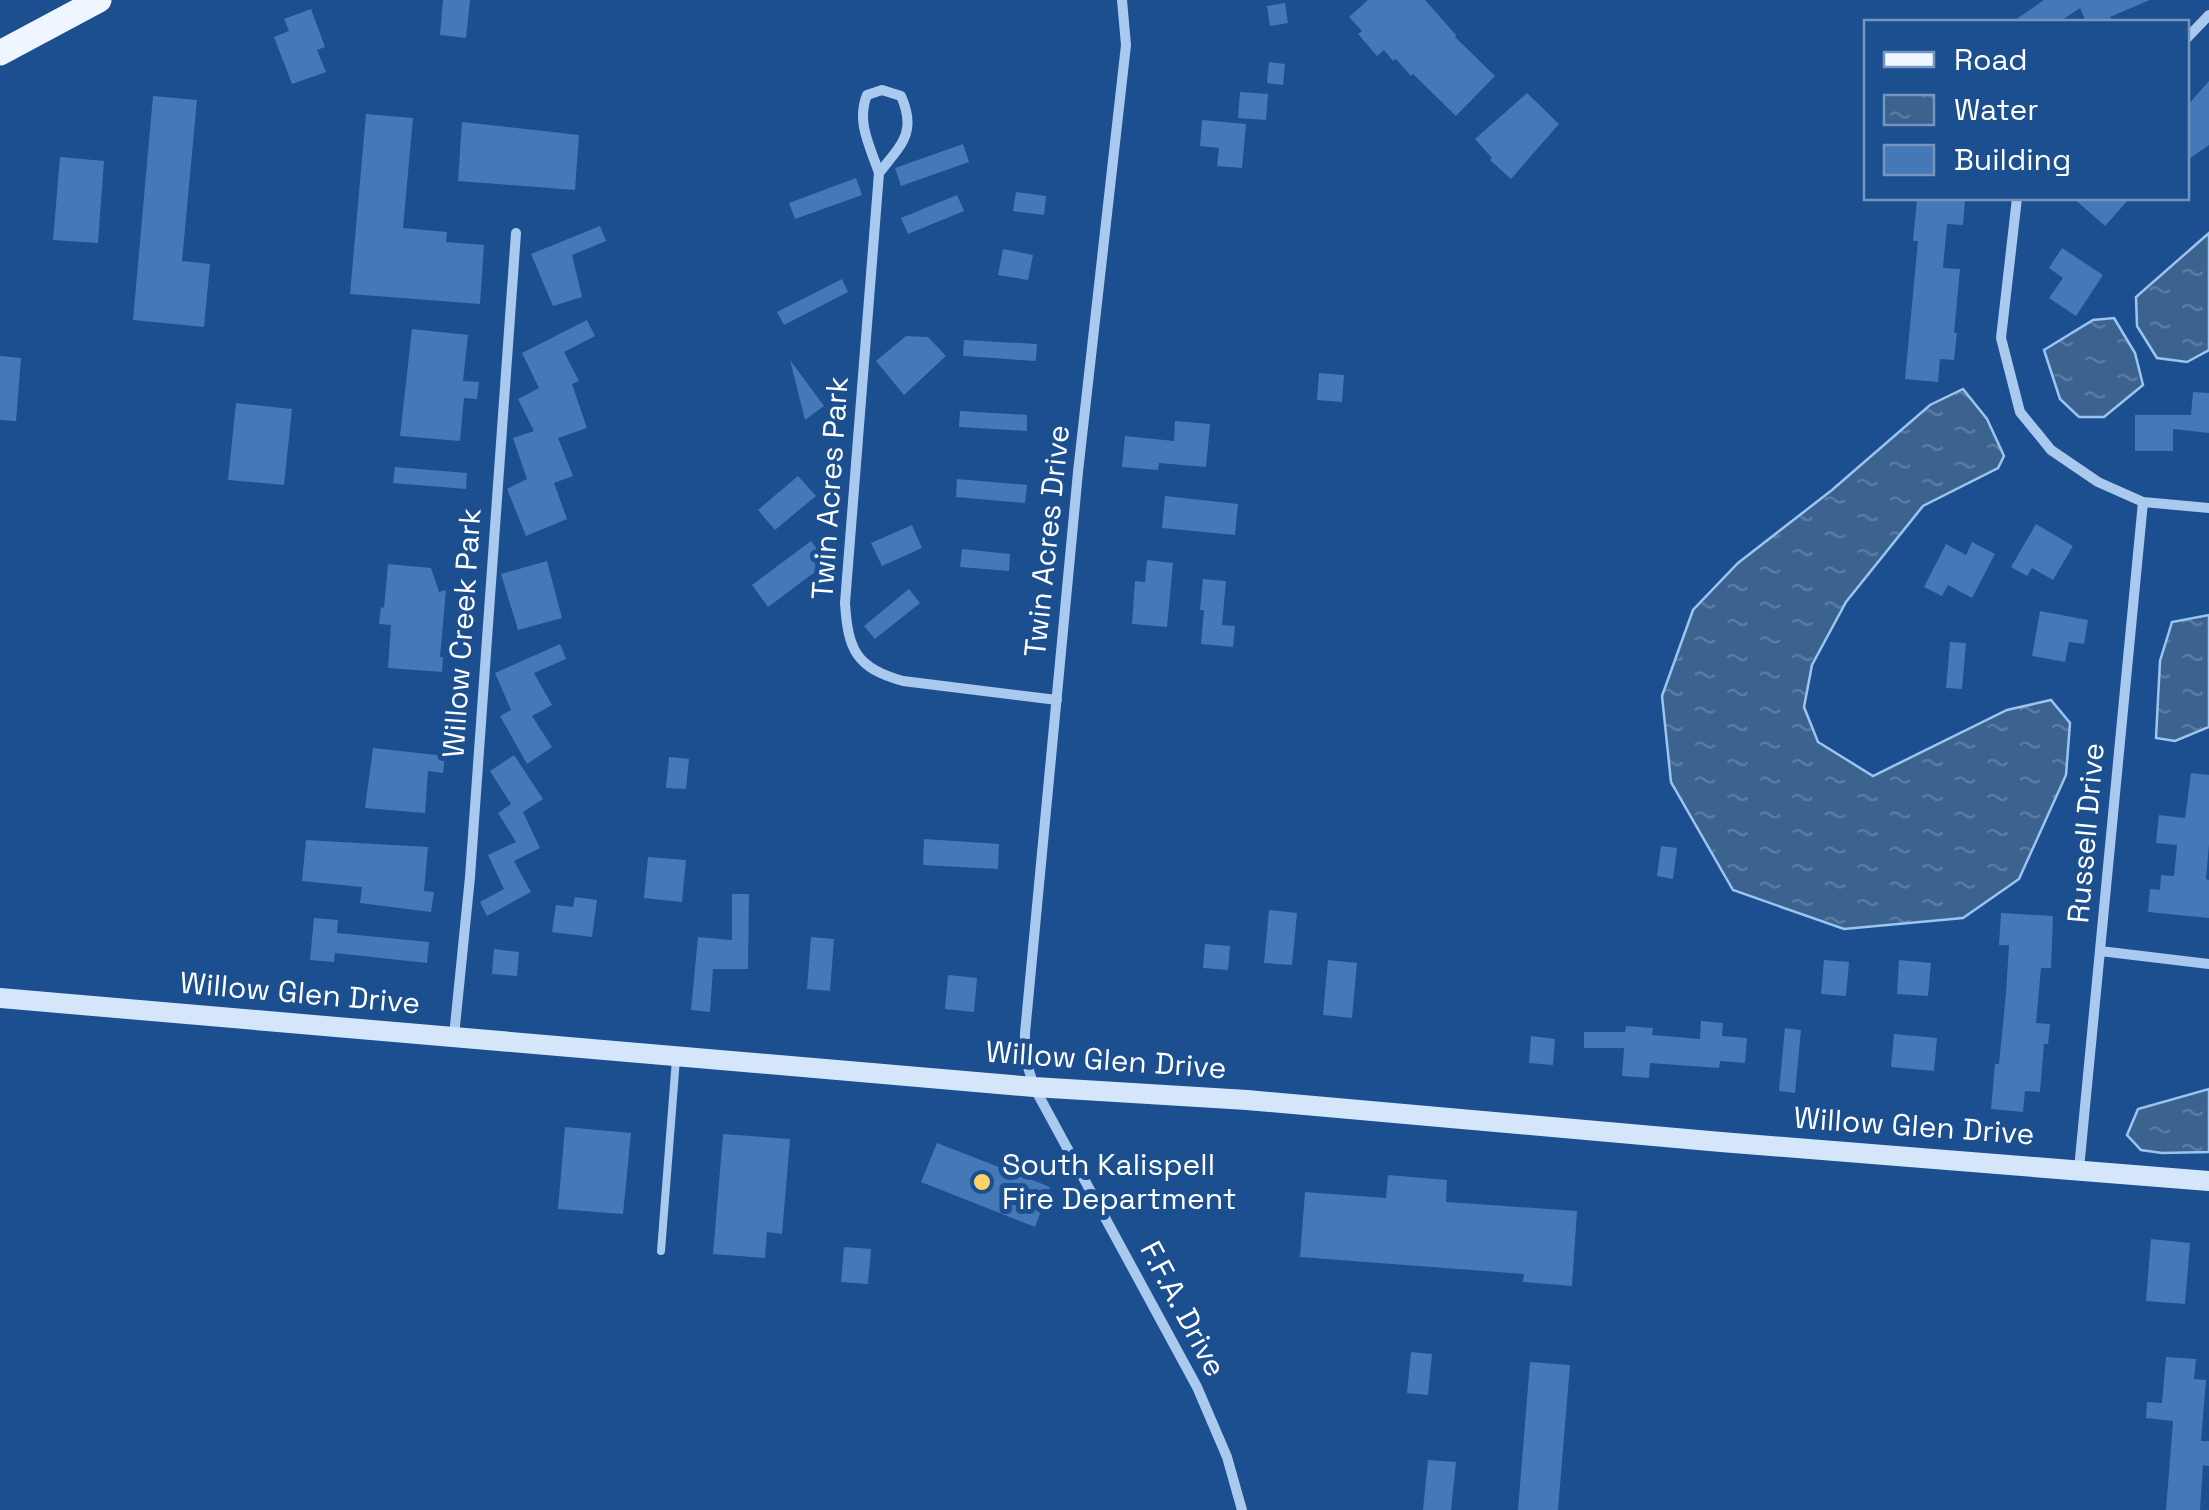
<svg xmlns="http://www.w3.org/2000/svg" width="2209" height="1510" viewBox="0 0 2209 1510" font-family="'Space Grotesk',sans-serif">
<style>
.water{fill:url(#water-ripples);stroke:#9cc4f0;stroke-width:2.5}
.building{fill:#4478b7}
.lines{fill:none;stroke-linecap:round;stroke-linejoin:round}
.lane{stroke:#a9c9ee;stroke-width:8}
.street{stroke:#a9c9ee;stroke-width:10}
.secondary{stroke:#d6e6fa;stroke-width:20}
.primary{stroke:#f0f6ff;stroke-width:25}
.poi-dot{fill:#ffd166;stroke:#1b4f8f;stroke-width:4}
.labels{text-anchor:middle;stroke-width:10;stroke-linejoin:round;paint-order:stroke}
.street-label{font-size:30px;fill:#fff;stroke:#1b4f8f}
.poi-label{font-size:30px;fill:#fff;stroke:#1b4f8f;text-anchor:start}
</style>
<defs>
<pattern id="water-ripples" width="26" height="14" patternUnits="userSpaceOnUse" patternTransform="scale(2.5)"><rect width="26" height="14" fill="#3c6290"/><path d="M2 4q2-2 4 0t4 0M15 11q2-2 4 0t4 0" fill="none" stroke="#597aa1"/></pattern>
</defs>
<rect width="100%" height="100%" fill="#1b4f8f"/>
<!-- water -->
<path class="water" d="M2209 233V350L2187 362 2157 358 2137 326 2136 297Z
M2114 318 2135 353 2143 385 2104 417H2079L2060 399 2044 350 2093 320Z
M1963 389 1987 419 2004 456 1998 468 1923 506 1846 602 1812 665 1804 707 1818 742 1873 776 2007 710 2051 700 2070 723 2066 775 2019 879 1963 918 1844 929 1733 890 1671 782 1662 696 1693 610 1738 563 1832 490 1930 405Z
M2209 615V727L2175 741 2156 738 2160 661 2172 622Z
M2209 1089V1152L2162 1153 2141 1150 2127 1135 2138 1109Z"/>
<!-- building -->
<path class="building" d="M443 0H470L466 38 440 35Z
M1368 0H1425L1456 35 1455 37 1495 76 1456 116 1413 74 1411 76 1396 59 1393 61 1384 50 1377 56 1358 34 1362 31 1349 17Z
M2044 0H2150L2110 17 2113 22H2086L2080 8 2059 22H2012Z
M1285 3 1288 23 1270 26 1267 6Z
M311 9 325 47 317 50 326 72 292 84 274 37 289 31 284 19Z
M1269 62 1285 64 1283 85 1267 83Z
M2209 81V145L2186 161V107Z
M1240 92 1268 94 1266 120 1238 118Z
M1527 93 1559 124 1511 179 1490 160 1492 158 1475 139Z
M153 96 197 100 182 261 210 264 204 327 133 320Z
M366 114 413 118 403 228 447 232 446 242 484 245 480 304 350 294Z
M1202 120 1246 124 1242 168 1217 166 1219 148 1200 146Z
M462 122 579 135 575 190 458 181Z
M963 144 969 162 901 186 895 168Z
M60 157 104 161 98 243 53 240Z
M856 178 862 195 795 219 789 203Z
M1016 192 1046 196 1044 215 1013 211Z
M957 195 964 211 908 234 901 218Z
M1917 198 1965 200 1963 225 1947 224 1943 268 1960 269 1954 333H1957L1954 360 1940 359 1938 382 1905 379 1918 241H1913Z
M2073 198H2130L2105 226Z
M600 226 606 241 572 255 582 297 553 306 531 254Z
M2062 248 2103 275 2076 316 2049 298 2063 278 2049 268Z
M1003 249 1033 255 1028 280 998 275Z
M842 279 848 292 784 325 777 312Z
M587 320 595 336 564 352 579 381 572 384 587 428 558 438 573 476 554 483 567 519 526 536 507 489 527 479 513 438 534 431 518 399 539 388 522 353Z
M412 329 468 335 463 381 479 382 477 399 464 398 460 441 400 436Z
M906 336 928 337 946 356 904 395 876 361Z
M964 340 1037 344 1036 361 963 356Z
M0 356 21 358 16 421 0 420Z
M790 360 824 406 805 420Z
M1319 373 1344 375 1342 402 1317 400Z
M2193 392 2209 393V433L2173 429V451H2135V415H2191Z
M236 403 292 409 284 485 228 480Z
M960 411 1027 415V431L959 427Z
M1175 421 1210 424 1206 467 1159 463 1158 470 1122 467 1125 436 1174 441Z
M395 467 467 473 466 489 393 483Z
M798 476 816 496 775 530 758 510Z
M957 479 1027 485 1025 503 956 497Z
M1165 496 1238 504 1235 535 1162 528Z
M2036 524 2073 546 2053 580 2032 568 2027 576 2011 567Z
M912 525 922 548 882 566 871 543Z
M811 541 827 563 768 607 752 585Z
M1972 542 1995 554 1972 598 1948 585 1942 596 1924 587 1946 544 1966 555Z
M962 549 1010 554 1009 571 960 567Z
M1147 560 1173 563 1167 627 1132 624 1135 581 1145 582Z
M547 561 562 618 518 630 501 574Z
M388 564 431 568 439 592 446 590 440 657H443L442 672 388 668 391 625 379 624 381 607 384 608Z
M1203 579 1226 581 1222 625 1235 626 1233 647 1201 644 1204 610H1200Z
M909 589 920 603 875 639 864 626Z
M2040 611 2088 620 2084 644 2069 642 2065 662 2032 656Z
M1950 642 1966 643 1962 689 1946 688Z
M560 644 566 659 534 673 552 705 532 716 552 747 527 764 500 716 511 710 495 673Z
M373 748 445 756 443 773 428 771 425 813 365 808Z
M514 755 543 799 523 812 540 848 514 861 531 892 487 916 480 902 504 889 488 855 516 842 498 813 511 804 490 771Z
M669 757 689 759 686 789 666 788Z
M2191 773 2209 775V844L2206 879 2209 880V918L2148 912 2150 889 2160 890 2161 875 2174 876 2177 845 2156 843 2159 815 2185 818Z
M924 839 999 844 998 869 923 865Z
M306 840 428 847 424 891 434 892 431 912 360 903 362 887 302 881Z
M1661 846 1677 848 1673 879 1657 876Z
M648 857 686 860 682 902 644 898Z
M732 894H749L748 969H713L710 1012 691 1010 698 937 732 940Z
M575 897 597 900 592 937 552 932 556 905 573 907Z
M1269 910 1297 913 1292 965 1264 963Z
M2001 913 2053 916 2051 968H2041L2036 1023 2050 1024 2048 1044H2044L2040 1092 2025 1091 2023 1112 1991 1109 1995 1064H1999L2006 993 2009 945H1999Z
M314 918 338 920 337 933 429 942 427 963 335 953 334 962 310 960Z
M811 937 834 939 830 991 807 989Z
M1205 944 1230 946 1228 970 1203 968Z
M494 949 519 952 517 976 492 974Z
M1328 960 1357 963 1352 1018 1323 1015Z
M1824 960 1849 962 1846 996 1821 994Z
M1899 960 1931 963 1928 996 1897 994Z
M948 975 977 978 974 1012 945 1009Z
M1701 1021 1723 1023 1722 1036 1747 1038 1745 1063 1720 1061 1719 1068 1650 1063 1649 1078 1622 1076 1624 1048H1584V1032H1625L1626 1026 1653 1028 1652 1035 1700 1039Z
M1785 1028 1801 1030 1795 1093 1779 1091Z
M1894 1034 1937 1038 1934 1071 1891 1067Z
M1531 1036 1555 1039 1553 1065 1529 1063Z
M565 1127 631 1133 623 1214 558 1209Z
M723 1134 790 1139 782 1234 767 1232 765 1258 713 1254Z
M937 1143 1050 1187 1035 1227 921 1182Z
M1388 1175 1447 1180 1446 1202 1577 1211 1572 1286 1523 1282 1524 1274 1300 1257 1305 1192 1386 1198Z
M2151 1239 2190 1243 2185 1304 2146 1301Z
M844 1247 871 1249 868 1284 841 1282Z
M1411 1352 1432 1354 1428 1395 1407 1393Z
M2166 1357 2196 1359 2194 1379 2206 1380 2201 1441H2209V1466L2203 1465 2200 1510H2166L2173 1421 2146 1418 2147 1402 2162 1403Z
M1530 1362 1570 1365 1558 1510H1518Z
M1428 1460 1456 1462 1451 1510H1423Z"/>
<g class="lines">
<!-- lane -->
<path class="lane" d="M661 1251 676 1059"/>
<!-- street -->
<path class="street" d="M1122 0 1126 45 1078 472 1025 1033V1057L1034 1087 1197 1387 1227 1457 1242 1510
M2186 39 2209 15
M879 173C870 146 856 122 867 95L882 90 901 96C917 132 902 144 879 173L845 603C848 650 856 668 903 681L1057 700
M2017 198 2001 338 2020 412 2051 450 2098 482 2143 502 2209 508
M2100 951 2209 964
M454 1036 470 877 516 233
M2079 1169 2143 502"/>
<!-- secondary -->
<path class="secondary" d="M0 998 1034 1087 1247 1100 1721 1142 2209 1181"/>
<!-- primary -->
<path class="primary" d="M0 53 99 0"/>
</g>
<!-- markers -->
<circle class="poi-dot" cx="982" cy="1182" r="10"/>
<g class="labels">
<!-- street labels -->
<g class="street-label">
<text transform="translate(830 488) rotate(-86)" y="10">Twin Acres Park</text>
<text transform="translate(1047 541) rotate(-84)" y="10">Twin Acres Drive</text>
<text transform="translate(462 633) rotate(-86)" y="10">Willow Creek Park</text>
<text transform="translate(2086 833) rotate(-85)" y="10">Russell Drive</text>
<text transform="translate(300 993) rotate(5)" y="10">Willow Glen Drive</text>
<text transform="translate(1106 1060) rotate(4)" y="10">Willow Glen Drive</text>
<text transform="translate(1914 1126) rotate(4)" y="10">Willow Glen Drive</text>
<text transform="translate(1183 1309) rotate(62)" y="10">F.F.A. Drive</text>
</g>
<!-- poi labels -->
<g class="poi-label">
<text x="1002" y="1175">South Kalispell<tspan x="1002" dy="34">Fire Department</tspan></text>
</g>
</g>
<!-- legend -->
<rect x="1864" y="20" width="325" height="180" fill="#1b4f8f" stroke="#7695bc" stroke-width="2.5"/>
<rect x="1884" y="52" width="50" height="15" fill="#f0f6ff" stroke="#7695bc" stroke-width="2.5"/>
<text x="1954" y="70" font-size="30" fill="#ffffff">Road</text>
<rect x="1884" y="95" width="50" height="30" fill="url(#water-ripples)" stroke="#7695bc" stroke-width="2.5"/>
<text x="1954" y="120" font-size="30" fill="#ffffff">Water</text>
<rect x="1884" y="145" width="50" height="30" fill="#4478b7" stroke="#7695bc" stroke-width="2.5"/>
<text x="1954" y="170" font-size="30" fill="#ffffff">Building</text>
</svg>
